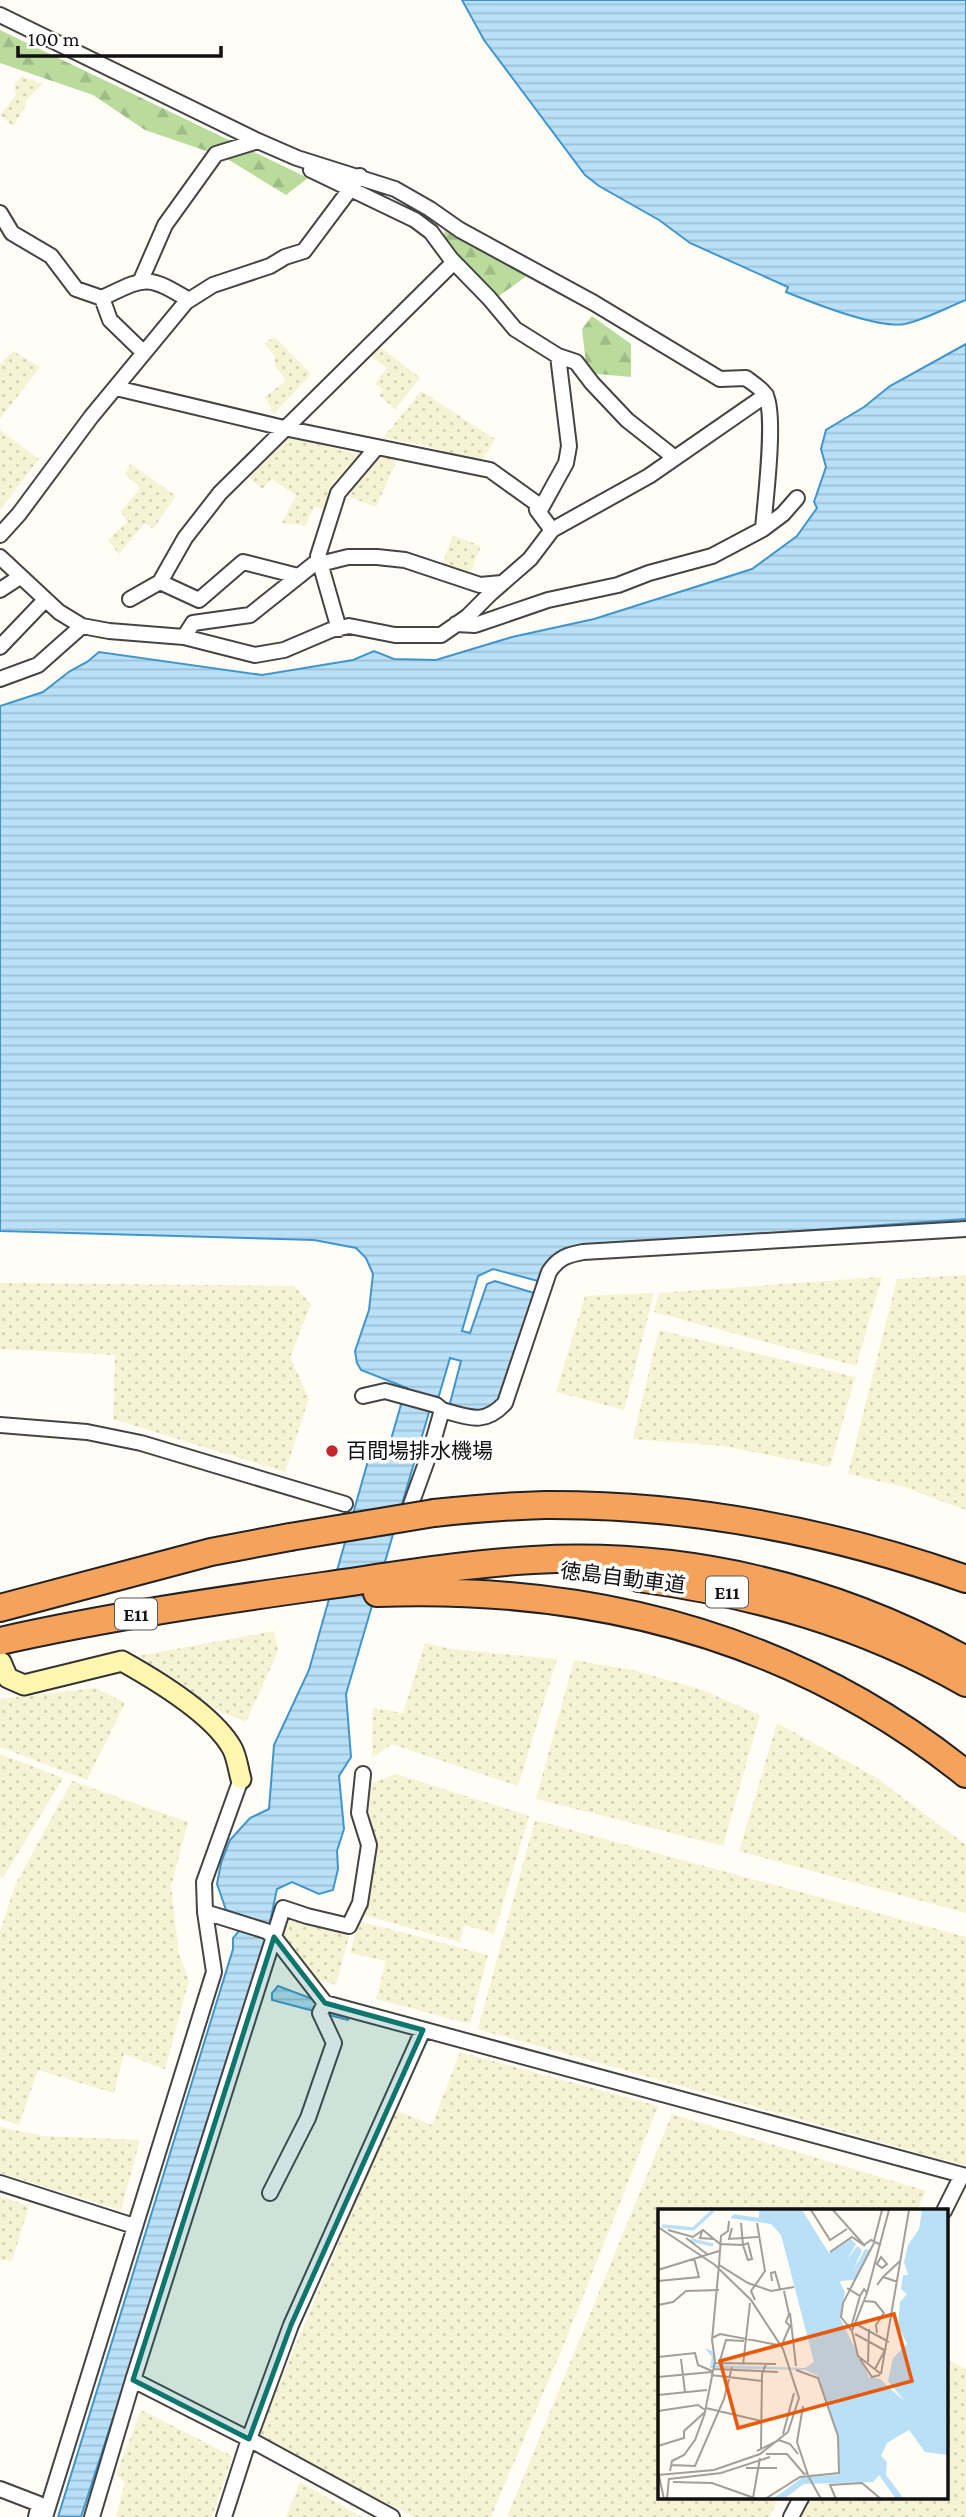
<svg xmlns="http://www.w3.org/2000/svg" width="966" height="2517" viewBox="0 0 966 2517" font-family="'Crimson Pro','Noto Sans JP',serif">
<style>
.farmland{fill:url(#farmland-dots)}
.forest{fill:url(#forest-firs)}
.water{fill:url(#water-rules);stroke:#3f96cf;stroke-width:2}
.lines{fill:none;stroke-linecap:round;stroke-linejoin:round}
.street-casing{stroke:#444;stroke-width:18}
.secondary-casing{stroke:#333;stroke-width:23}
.highway-casing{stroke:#222;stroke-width:30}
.street{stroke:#fff;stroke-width:14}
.secondary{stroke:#fff6b0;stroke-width:19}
.highway{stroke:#f5a25d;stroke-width:26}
.highway-bridge-casing{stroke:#222;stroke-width:30;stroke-linecap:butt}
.highway-bridge{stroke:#f5a25d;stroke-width:26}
.marked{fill:#0f766e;fill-opacity:0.2;stroke:#0f766e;stroke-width:5;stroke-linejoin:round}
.poi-dot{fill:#c4262e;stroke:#fff;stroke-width:2.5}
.labels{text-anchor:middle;stroke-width:7;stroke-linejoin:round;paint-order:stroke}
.shield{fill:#fff;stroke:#585858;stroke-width:2}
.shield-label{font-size:19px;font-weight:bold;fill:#111}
.poi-label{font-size:21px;fill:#111;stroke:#fff;text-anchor:start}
.street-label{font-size:21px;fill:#111;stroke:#fff}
.inset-river{fill:none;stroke:#b9e0f7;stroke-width:3.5}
.inset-road{fill:none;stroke:#a09f9a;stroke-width:2}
.view{fill:#e8590c;fill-opacity:0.15;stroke:#e8590c;stroke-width:3.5}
.inset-edge{fill:none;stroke:#111;stroke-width:3.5}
</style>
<defs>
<pattern id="farmland-dots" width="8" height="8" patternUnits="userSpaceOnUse" patternTransform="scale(1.75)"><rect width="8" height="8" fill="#f6f3d4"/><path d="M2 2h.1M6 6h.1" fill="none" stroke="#d2cfb5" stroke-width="1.8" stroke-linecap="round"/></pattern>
<pattern id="forest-firs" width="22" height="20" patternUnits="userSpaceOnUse" patternTransform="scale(1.75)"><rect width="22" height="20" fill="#b9dc9c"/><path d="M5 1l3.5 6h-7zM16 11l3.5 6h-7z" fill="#9ebc85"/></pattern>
<pattern id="water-rules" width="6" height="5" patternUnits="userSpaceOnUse" patternTransform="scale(1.75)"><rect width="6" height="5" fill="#b9e0f7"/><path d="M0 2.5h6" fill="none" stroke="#9ebfd3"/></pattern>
</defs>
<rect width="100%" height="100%" fill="#fffdf5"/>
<!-- farmland -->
<path class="farmland" d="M22 76 43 84 25 101 26 105 13 126 0 115 16 95 14 85Z
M275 337 311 374 274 414 265 397 286 381 275 365V356L264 343Z
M378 345 420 378 395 409 379 395 383 390 375 384 387 368 370 355Z
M13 351 40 367 0 419V365Z
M421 391 495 439 481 463 419 444 383 438Z
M0 430 39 459 1 509H0Z
M288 437 361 455 333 482 326 511 314 506 306 526 282 523 296 495 271 479 262 489 247 476Z
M377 452 397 460 376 507 345 495Z
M131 464 176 496 153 529 145 523 119 554 108 540 127 522 121 511 140 488 125 474Z
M453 535 481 546 468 578 441 568Z
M966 1275V1510L904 1487 848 1474 897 1279Z
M882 1277 856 1366 654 1312 659 1293Z
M0 1283 294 1286 311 1304 290 1357 309 1398 285 1472 113 1419 115 1355 0 1349Z
M654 1293 624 1410 556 1392 585 1296Z
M659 1330 855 1377 830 1467 723 1446 633 1439Z
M274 1631 278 1651 246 1722 205 1705 138 1656Z
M425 1643 451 1649 557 1659 518 1786 392 1744 372 1758 373 1708 403 1713Z
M574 1660 632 1670 700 1689 760 1715 723 1846 536 1799Z
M96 1688 125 1703 87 1780 0 1747V1699Z
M777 1723 874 1776 966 1845V1913L739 1851Z
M0 1754 63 1778 3 1878 0 1876Z
M396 1774 529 1816 494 1934 464 1925 460 1942 364 1915 376 1848 369 1811 371 1783Z
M72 1781 188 1822 171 1886 179 1955 189 1980 165 2069 124 2054 114 2093 38 2070 19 2125 0 2119V1932L15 1885Z
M535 1820 966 1937V2166L478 2029Z
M286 1915 349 1936 336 1985 315 1979 281 1938V1925Z
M359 1921 488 1955 470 2024 376 1999 386 1961 350 1953Z
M460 2052 658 2106 569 2332 491 2517H414L257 2437 395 2110 432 2125Z
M672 2114 926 2191 917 2211H660V2498H779L769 2517H507Z
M0 2127 43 2136 140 2140 121 2210 0 2173Z
M0 2196 29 2206 12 2261 0 2260Z
M947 2359 966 2369V2517H799L808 2498H947Z
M141 2410 232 2456 212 2517H116L125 2482 116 2475Z
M300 2482 362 2517H286Z"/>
<!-- forest -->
<path class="forest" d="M0 30 308 178 286 195 224 157 145 130 93 95 0 63Z
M445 230 456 238 528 275 496 298 443 238Z
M592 316 631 344V377L587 373 582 329Z"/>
<!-- water -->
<path class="water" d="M462 0H966V300C946 308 926 319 905 324 878 329 813 303 786 292L788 287 690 243 659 220 599 186 585 175 484 40Z
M966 344V1219L565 1248C551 1257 543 1265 538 1281L493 1269 478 1276 462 1331 470 1333 487 1284 495 1281 534 1293 498 1404C482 1414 467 1411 449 1407L461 1361 450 1358 438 1399 407 1390V1388L361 1370 357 1363 355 1351 369 1310 373 1274 366 1258 356 1248 314 1240 0 1231V706L43 692 70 671 87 662 99 652 262 675 353 660 374 651 394 659 436 660 512 637 594 619 752 569 797 536 817 508 814 502 826 467 821 449 826 430 864 407 890 386Z
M402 1401 430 1409 346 1694 351 1757 339 1776 344 1829 337 1851 338 1869 333 1890 319 1894 292 1882 277 1889 263 1955 81 2517H58L233 1949V1938L250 1918 226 1910 217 1884 221 1863 230 1840 250 1818 269 1809 274 1745 309 1670 373 1443 381 1446 390 1443Z
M278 1986 350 2013 348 2020 272 2000V1993Z"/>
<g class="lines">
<defs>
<path id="street" d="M0 15 258 141 297 158 395 189 430 209 460 230 594 303 720 379 746 378C752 383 763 389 766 396 776 417 765 503 763 529L712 556 649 573 618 585 548 600 475 625 456 624
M311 170 415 220 431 232 451 259 489 298 515 329 558 356 576 362 592 383 627 420 675 458
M0 213 12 233 51 256 76 289 102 298C146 277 146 274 189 300
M141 280 165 225 216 154 258 141
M102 298 110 320 144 353
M116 388 284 428 490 470 536 503 537 510 552 530
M539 512 566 463 569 446 558 356
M763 529 783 514 797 498
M0 535 19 514 91 417 186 302 213 285 270 266 285 257 304 251 360 176
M0 557 59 612 82 626 38 665 0 679
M320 564 348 557H377L405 560 480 585 502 583
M160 582 199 600 243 562 298 576
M0 590 20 577
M130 599 160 582 185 538 220 493 454 262
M82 626 109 631 184 637 255 655 284 650 331 630 349 626 395 635H441L467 617 491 593 530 559 552 530 649 476 766 395
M339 629 318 556 338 493 377 447
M184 637 193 623 250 615 319 560
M0 647 45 600
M363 1396 385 1391 436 1405 442 1410
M0 1425 87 1432 141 1443 345 1504
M405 1521 430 1452 442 1410C468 1417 484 1426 505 1403L549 1272C558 1258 567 1255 583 1252L966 1229
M205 1912 266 1931 274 1937 325 2003 966 2176
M0 2183 134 2226
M270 2193 308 2118 334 2043 320 2013 325 2003
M944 2211 962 2175
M133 2380 249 2439 392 2517
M0 2489 39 2504 36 2517
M45 2517 214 1972 205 1912 204 1882 241 1779
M92 2517 133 2380 283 1908 307 1916 349 1926 360 1903 369 1845 359 1813 363 1774
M224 2517 249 2439 291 2325 423 2030
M791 2517 801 2498"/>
<path id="secondary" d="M1 1662 8 1678 24 1685 122 1661C156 1680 213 1714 232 1748 237 1757 238 1769 241 1779"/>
<path id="highway" d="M434 1513C471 1509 508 1506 545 1505 691 1504 829 1531 966 1579
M638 1578C755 1594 863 1624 966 1683
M377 1593C593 1585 795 1637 966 1774
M0 1608 211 1552 290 1537
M0 1641C107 1617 215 1601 323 1586 393 1576 463 1564 533 1560 684 1551 834 1587 966 1660"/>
</defs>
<!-- street casing -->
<use href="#street" class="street-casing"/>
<!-- secondary casing -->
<use href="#secondary" class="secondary-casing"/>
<!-- highway casing -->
<use href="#highway" class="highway-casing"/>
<!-- street -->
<use href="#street" class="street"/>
<!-- secondary -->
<use href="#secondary" class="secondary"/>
<!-- highway -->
<use href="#highway" class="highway"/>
<defs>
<path id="highway-bridge" d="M290 1537 434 1513"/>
</defs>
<!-- highway-bridge casing -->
<use href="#highway-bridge" class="highway-bridge-casing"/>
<!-- highway-bridge -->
<use href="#highway-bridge" class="highway-bridge"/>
</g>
<!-- marked area -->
<path class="marked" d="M274 1937 325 2003 423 2030 291 2325 249 2439 133 2380Z"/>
<!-- markers -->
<circle class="poi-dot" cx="332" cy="1451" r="7"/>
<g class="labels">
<!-- shield labels -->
<g class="shield">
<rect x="706" y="1576.5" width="42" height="31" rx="5"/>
<rect x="115" y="1598.5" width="42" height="31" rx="5"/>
</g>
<g class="shield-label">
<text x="727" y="1599">E11</text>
<text x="136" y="1621">E11</text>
</g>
<!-- poi labels -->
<g class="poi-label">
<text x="346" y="1458">百間場排水機場</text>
</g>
<!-- street labels -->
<g class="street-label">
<text transform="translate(623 1578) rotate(7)" y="7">徳島自動車道</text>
</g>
</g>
<!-- overview -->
<g transform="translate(658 2209)">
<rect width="290" height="290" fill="#fffdf5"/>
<path d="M101 1H144L171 44 193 30 198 35 189 51 199 37 204 41 195 62 207 40 213 41 198 71 181 72 187 83 182 109 211 168 222 170 247 193 230 172 235 149 249 135 240 117 242 93 249 85 243 80 245 66H250L246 53 250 36 261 20 264 1H290V246L267 243 251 221 229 234 223 247 229 253 228 266 246 290H238L221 266 215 273 146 275 126 290H115L145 268 181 266 180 226 160 167 147 161 52 159 54 148 47 139 54 142 58 156 147 159 156 153 123 26 113 15 72 9 76 5 101 9Z" fill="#b9e0f7"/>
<path class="inset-river" d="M4 17 35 20 55 2M33 31 55 36M139 78 179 68 183 72"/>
<path class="inset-road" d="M153 1 172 31 189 20M175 1 206 36 213 31 223 36M0 18 57 56 93 91 125 140 141 189 130 223 102 245 56 261 0 266M74 19 71 30 100 28M10 21 35 28 45 21 62 35 85 36 83 14M44 22 42 29 56 30M28 29 49 45M216 32 224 1M90 34 94 50 90 51 85 36ZM172 43 194 28 207 37M216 53 224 59 229 55 223 48 219 55M61 56 63 27 70 22 71 12M0 61 61 42M225 68 242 52M0 72 41 68 36 49M114 72 113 64 117 63 122 80M219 76 225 68 240 73M189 79 202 87 206 80 209 84M209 84 194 122 183 108 185 94 216 34M209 84 231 1M97 91 93 82 107 62 99 14M206 92 217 93 226 104 218 116 219 124M0 96 15 93 28 82 61 81M132 104 138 157M194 115 202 87M198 115 231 133M194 122 200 147 223 165M197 125 226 141M54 129 62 125 120 136M125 133 132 117 128 113 131 105 126 82M0 148 37 144 40 156 54 162M23 150 27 183M202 150 214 168 222 166M210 153 211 120M57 154 118 155M61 155 68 131 86 132M85 156 92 94M56 160 120 163M217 160 228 139M223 165 251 1M53 166 104 172M0 168 54 163M0 186 49 181M145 197 139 233 150 266M48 199 103 212M0 202 40 196 47 201M125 225 136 184M0 237 26 229V222L47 203 57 152 54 131 61 56 90 74 113 82 136 78M103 240 104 165 108 155M99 242 121 231 132 235 140 245M108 245H129L147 266M13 256 37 257 66 190 74 158M88 259H119M0 262 6 290M12 262 14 252 26 246 37 231 47 204M148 263 163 290M11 270 63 264 112 248M15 273 54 274 99 290M95 289 102 249M9 290 11 269M107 290 142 268 181 264 180 227 160 169 138 161M178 290 172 276 204 274 223 290"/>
<path class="view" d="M236 105 254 172 80 219 62 152Z"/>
<rect width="290" height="290" class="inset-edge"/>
</g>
<!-- scale -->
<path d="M18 46v10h203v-10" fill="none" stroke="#111111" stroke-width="3.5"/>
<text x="28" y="46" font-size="21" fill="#111111" stroke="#ffffff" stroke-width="5" paint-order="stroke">100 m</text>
</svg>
